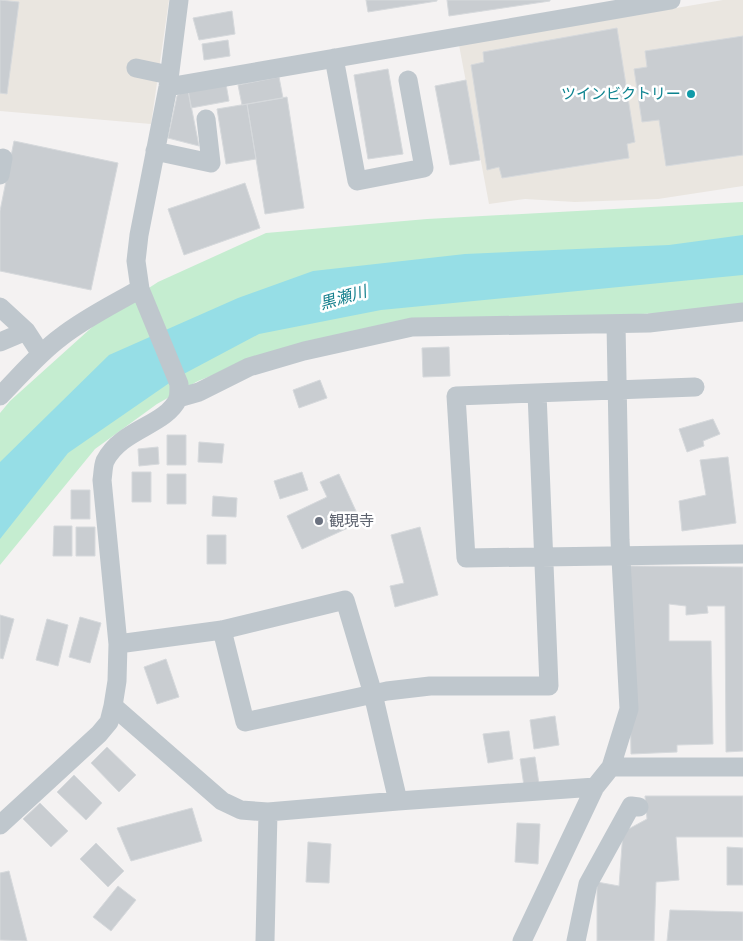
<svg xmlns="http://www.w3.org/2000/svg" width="743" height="941" viewBox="0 0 743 941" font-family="'Alegreya Sans','Noto Sans JP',sans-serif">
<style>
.commercial{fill:#eae6e0}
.green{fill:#c5edd0}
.water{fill:#96dee6}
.building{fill:#c9cdd1;stroke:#d6d9dc}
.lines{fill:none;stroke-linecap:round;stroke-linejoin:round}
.minor{stroke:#bfc7cd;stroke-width:19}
.culture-dot{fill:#0f9aa8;stroke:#fff;stroke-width:2}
.worship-dot{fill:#6b7280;stroke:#fff;stroke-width:2}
.labels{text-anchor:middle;stroke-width:5;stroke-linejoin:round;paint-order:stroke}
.culture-label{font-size:15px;fill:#0d838f;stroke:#fff;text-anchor:end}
.worship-label{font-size:15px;fill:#5b616d;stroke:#fff;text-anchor:start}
.water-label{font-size:16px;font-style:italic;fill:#17818e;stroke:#fff}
</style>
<rect width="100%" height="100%" fill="#f4f2f2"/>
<!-- commercial -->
<path class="commercial" d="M0 0H169L151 124 0 111Z
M723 0H743V186L658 199 575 202 525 199 489 204 459 45Z"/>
<!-- green -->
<path class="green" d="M743 202V310L465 321 246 362 198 381 157 404 95 449 0 565V413L10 401 100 320 158 282 266 233 427 219Z"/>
<!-- water -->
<path class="water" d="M743 235V275L381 310 259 334 178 377 68 453 0 539V462L109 355 238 298 313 271 465 254 669 245Z"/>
<!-- building -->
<path class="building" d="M0 0 19 2 7 94 0 93Z
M366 0H437V1L368 12Z
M447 0H550V1L449 16Z
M232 11 235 34 199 40 193 18Z
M617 28 635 142 627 144 629 158 502 178 499 167 487 170 471 65 484 62 483 52Z
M743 36V155L666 166 659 120 642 122 634 69 647 67 645 51Z
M228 40 230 56 204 60 202 44Z
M388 69 403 154 368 159 354 75Z
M279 77 283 98 242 105 238 85Z
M466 80 480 160 450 165 435 86Z
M226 84 229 101 191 108 188 90Z
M188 90 199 146 168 138 177 96 183 91Z
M287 97 304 208 265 214 247 104Z
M247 104 256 159 226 164 217 109Z
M14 141 118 163 91 290 0 271V211Z
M245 183 260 228 184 255 168 209Z
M449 347 450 376 423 377 422 348Z
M320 380 327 398 299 408 293 390Z
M713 419 720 434 703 441 704 446 687 452 679 429Z
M167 435H186V465H167Z
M199 442 224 444 222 463 198 462Z
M158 447 159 464 139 466 138 449Z
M728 457 736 523 682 531 679 501 706 495 700 460Z
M132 472H151V502H132Z
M302 472 308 490 280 499 274 481Z
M167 474H186V504H167Z
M339 474 361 522 302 549 287 516 327 497 320 482Z
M71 490H90V519H71Z
M213 496 237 498 236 517 212 516Z
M54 526H72V556H53Z
M76 527H95V556H76Z
M420 527 438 595 395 607 390 586 404 583 391 535Z
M207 535H226V564H207Z
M628 566 743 567V751L726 752 725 606H707L708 613 686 615V606L669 604V641H711L713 744 677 745V752L631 754Z
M0 615 14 619 3 659 0 658Z
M80 617 101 623 90 663 69 657Z
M47 619 68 625 58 666 36 660Z
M166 659 179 697 157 704 144 667Z
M555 716 559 745 534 749 530 720Z
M509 731 513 759 488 763 483 734Z
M107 747 136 775 119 792 91 763Z
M535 757 539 784 524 786 520 759Z
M74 775 102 803 86 820 57 792Z
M645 796H743V837H676L679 880 656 882 654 941H597V882L619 886 623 832 647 819Z
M40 803 68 831 51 847 23 819Z
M192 808 202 841 131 861 117 828Z
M517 823 540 824 538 864 515 862Z
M308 842 331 844 329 883 306 882Z
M96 843 124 871 108 887 80 859Z
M727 847 743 848V885H727Z
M9 871 27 941 0 940V873Z
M118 886 136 900 111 931 93 917Z
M670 910 743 912V941H667Z"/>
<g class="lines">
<!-- minor -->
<path class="minor" d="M334 58 357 181 424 168 408 80
M136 68 169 75
M168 87 671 0
M155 151 211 163 206 119
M0 175 3 158
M0 307 26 331 41 354
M0 342 26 331
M695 387 456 396 466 558 742 554
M0 396C20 376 38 354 61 337 85 318 114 304 140 289
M178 398 199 392 249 367 304 351 412 327 649 323 743 312
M222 630 245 722 387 691 430 686H549L537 393
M118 644 222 630 345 600 373 694 398 801
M113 706 222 801 241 810 268 812 398 801 595 787
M611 767H743
M0 825 99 734 109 722 113 706 117 681 118 644 102 480C103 474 103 466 105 461 121 429 165 426 178 399 179 395 179 388 179 384L140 289 136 261 139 235 168 87 179 0
M265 941 268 812
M522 941 595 787 611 767 629 709 620 540 616 324
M576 941 588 884 631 806 639 807"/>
</g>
<!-- markers -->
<circle class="culture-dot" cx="691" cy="94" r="5"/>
<circle class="worship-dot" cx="319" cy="521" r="5"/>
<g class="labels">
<!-- culture labels -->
<g class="culture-label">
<text x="681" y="99">ツインビクトリー</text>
</g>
<!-- worship labels -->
<g class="worship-label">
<text x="329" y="526">観現寺</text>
</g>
<!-- water labels -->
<g class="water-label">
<text transform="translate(343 297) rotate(-16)" y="6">黒瀬川</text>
</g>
</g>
</svg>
